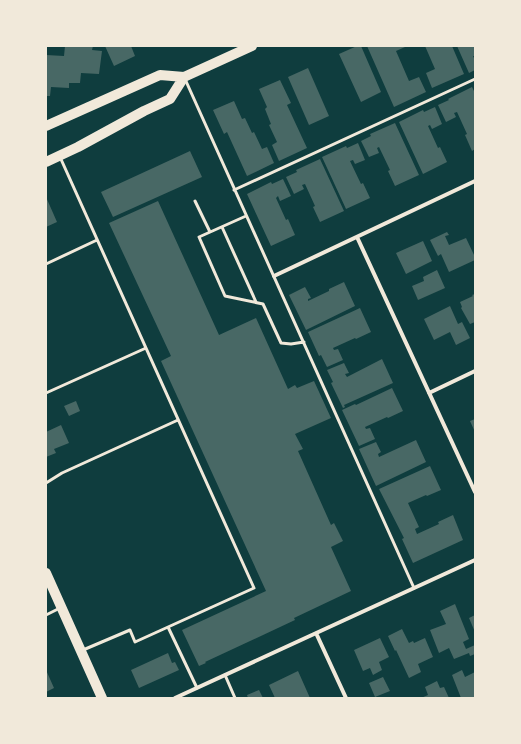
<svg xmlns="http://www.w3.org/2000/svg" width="521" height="744" viewBox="0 0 521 744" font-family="'Nunito Sans',sans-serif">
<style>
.building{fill:#486865}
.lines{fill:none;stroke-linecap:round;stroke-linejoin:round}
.service{stroke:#f1e9da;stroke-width:3}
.minor{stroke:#f1e9da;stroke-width:4}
.primary{stroke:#f1e9da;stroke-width:10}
</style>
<rect width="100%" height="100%" fill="#0f3d3e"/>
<!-- building -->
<path class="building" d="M65 46H93L92 50 102 51 99 74 81 73 80 83H69V88L51 87 50 96H46V55L64 56Z
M105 46H131L135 56 114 66Z
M357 46H361L381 92 361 102 339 54Z
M367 46H405V47L396 51 409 81 419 77 426 92 394 107Z
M425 46H452L464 74 432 88 426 73 435 69Z
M457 46H475V56H473L475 60V70L469 73Z
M308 68 329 116 309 125 288 77Z
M280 80 291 103 287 105 307 148 279 161 272 145 277 142 269 125 271 124 265 109 267 107 259 89Z
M472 87 475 93V149L472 151 465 135 467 134 457 112 454 113 456 117 446 122 438 105 449 100 448 99Z
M234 101 242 119 245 118 252 133 254 132 262 149 267 147 274 163 247 176 227 132 224 134 213 110Z
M435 107 442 124 432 129 430 125 428 126 438 148 440 147 447 162 423 174 399 122 423 110 424 112Z
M395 123 419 175 395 186 388 171 390 170 379 147 377 148 379 153 369 157 361 141 371 136 370 134Z
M358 143 365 160 355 164 353 160 350 161 361 184 363 183 370 198 346 209 322 157 346 146 347 148Z
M190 151 202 177 113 217 101 192Z
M320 159 344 211 320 222 313 207 315 206 305 184 302 185 304 189 294 194 286 177 297 172 296 170Z
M283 179 291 196 280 201 278 196 276 198 286 220 288 219 295 235 271 246 247 194 271 182 272 184Z
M46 197 57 222 46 227Z
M158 201 219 335 256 318 288 389 295 385 297 388 314 381 331 418 295 434 303 449 298 451 331 525 334 523 343 541 331 547 351 591 294 618 295 620 205 662 206 663 199 666 182 630 266 591 161 361 171 356 109 223Z
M447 232 449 235 445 236 449 245 466 238 475 257V260L449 272 441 254 438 256 430 240Z
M423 241 432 261 406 274 396 253Z
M437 270 445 288 418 300 412 286 424 281 423 277Z
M344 282 355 306 306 330 289 295 305 287 311 298 308 299V301L329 291V289Z
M475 294V322L470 324 461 308 462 307 460 302 473 296 472 295Z
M450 306 458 324 462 322 470 338 456 345 450 332 434 340 424 319Z
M360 308 371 332 356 339 355 338 333 348 334 350 338 349 343 360 327 367 321 355 319 356 308 332Z
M382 359 393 383 344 405 345 407 343 408 331 383 333 382 327 370 344 363 349 373 345 374 347 377Z
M392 388 403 411 388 418 387 417 365 427 366 429 370 428 375 439 359 446 342 410 355 404 356 405Z
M76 401 80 411 69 416 64 406Z
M475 419V432L470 421Z
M61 425 69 443 54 449 56 453 46 457V432Z
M416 440 426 462 376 486 359 449 376 442 381 452 378 454 379 457Z
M430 466 441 490 427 496 426 495 408 503 419 527 415 529 417 534 439 524 438 522 453 515 463 540 413 563 402 539 404 538 379 489Z
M455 604 469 639 463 642 466 649 475 645V654L470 656 469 653 454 659 449 648 439 653 430 630 446 624 440 611Z
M475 615V632L469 618Z
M402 629 409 643 413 641 414 643 425 638 433 657 418 664 421 672 409 678 396 650 395 651 388 636Z
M380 638 389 657 379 662 382 670 373 675 370 668 363 671 354 650Z
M168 653 172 663 175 662 179 670 139 688 131 670Z
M46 670 54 688 46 692Z
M462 670 465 677 475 672V698H461L452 675Z
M298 671 310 698H275L269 685Z
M383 677 390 691 375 697 369 683Z
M437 681 440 688 444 687 449 698H421L428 695 425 687Z
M259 690 263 698H248L247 695Z"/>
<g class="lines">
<!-- service -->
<path class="service" d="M185 79 414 588
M60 157 254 588 135 642 130 630 83 650
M234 190 475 79
M195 201 210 232
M246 216 199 237 225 296 263 304 281 343 291 344 304 342
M222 227 256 302
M46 264 97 240
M46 393 146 348
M46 483 62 473 178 420
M46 615 60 608
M168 627 197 688
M225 675 235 698"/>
<!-- minor -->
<path class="minor" d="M357 237 475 492
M274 276 475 181
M429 393 475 371
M316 633 346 698
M175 698 475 560"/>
<!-- primary -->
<path class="primary" d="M46 126 160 75 184 77 252 46
M46 162 78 147 144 111 170 99 184 77
M46 573 102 698"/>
</g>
<!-- border -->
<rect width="521" height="744" fill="none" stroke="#f1e9da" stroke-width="94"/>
</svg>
